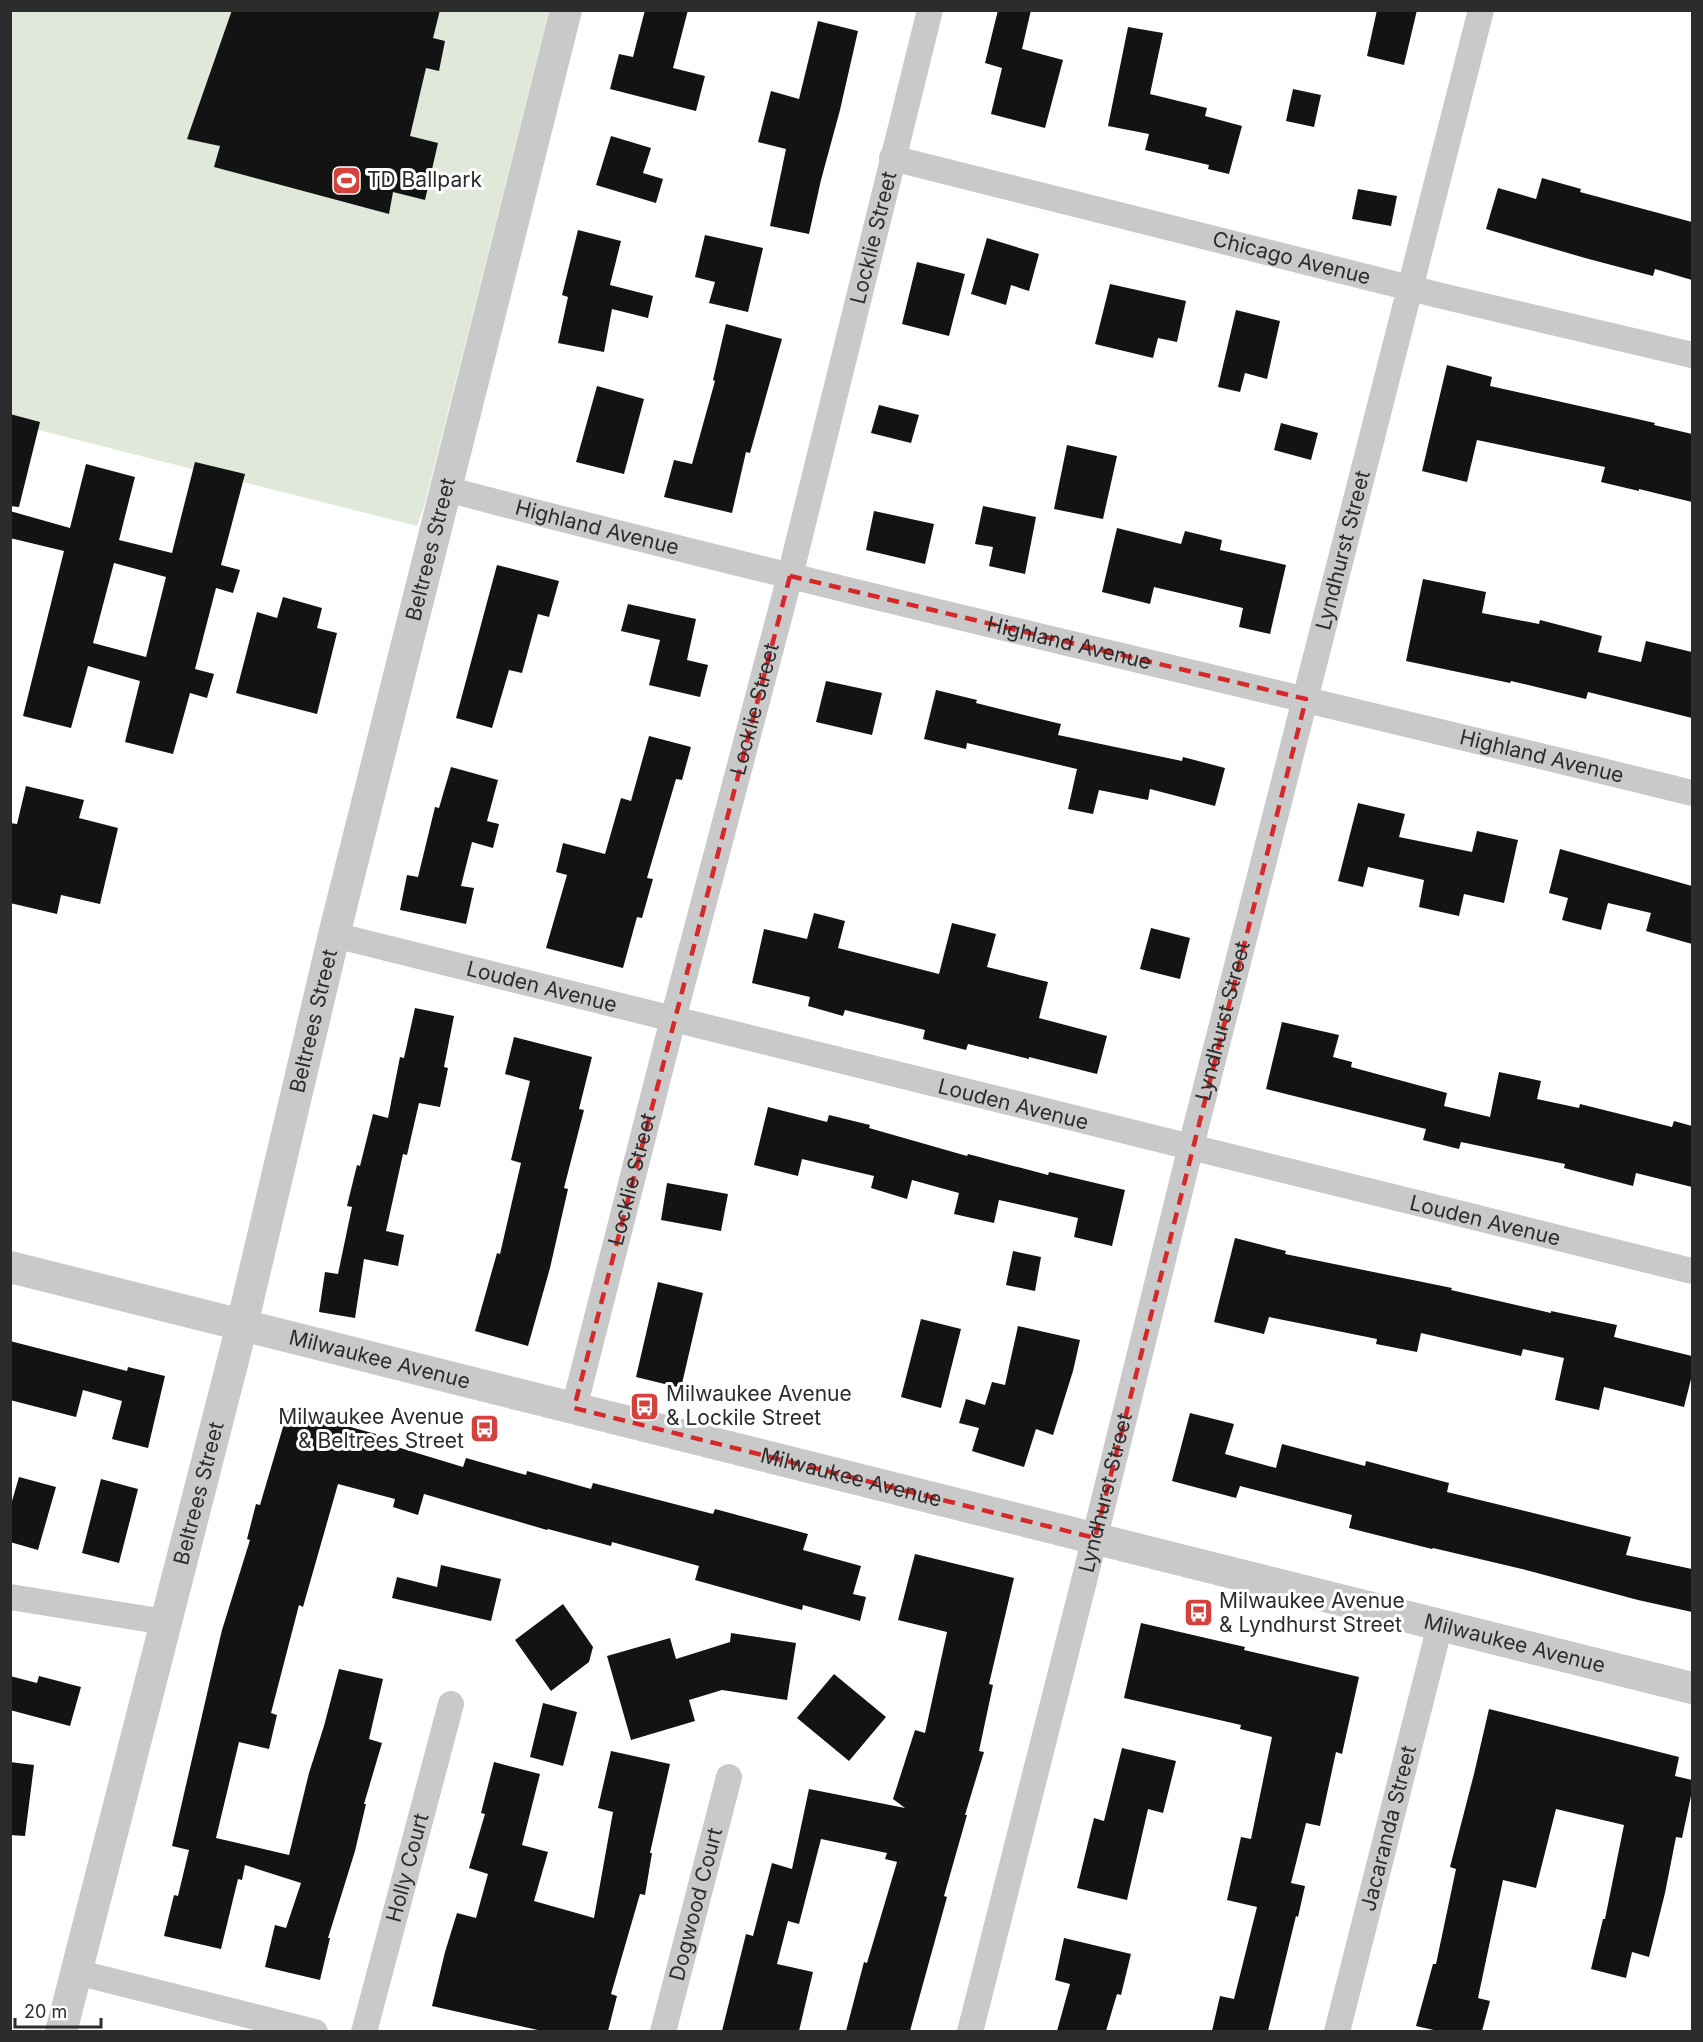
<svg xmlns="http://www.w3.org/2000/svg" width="1703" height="2042" viewBox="0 0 1703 2042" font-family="Inter,sans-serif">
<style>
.green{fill:#e0e8da}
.building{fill:#131313;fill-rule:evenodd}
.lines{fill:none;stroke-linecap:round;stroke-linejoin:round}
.minor{stroke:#c9c9c9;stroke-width:26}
.tertiary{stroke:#c9c9c9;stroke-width:32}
.marked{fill:none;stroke:#d62828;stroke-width:4.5;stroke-dasharray:12 8;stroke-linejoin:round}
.labels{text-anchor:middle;stroke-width:6;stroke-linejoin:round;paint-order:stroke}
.poi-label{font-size:21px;fill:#2c2c2c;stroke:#fff;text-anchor:start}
.street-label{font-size:21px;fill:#2c2c2c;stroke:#fff}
</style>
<rect width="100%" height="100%" fill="#fff"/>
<!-- green -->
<path class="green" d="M10 11H549L424 507 417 526 11 423Z"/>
<!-- building -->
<path class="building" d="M232 10H440L433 38 445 41 439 71 426 68 410 136 438 143 425 200 393 192 389 214 214 167 220 146 187 139Z
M645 10H688L673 68 705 76 696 111 610 89 619 54 633 57Z
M998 10H1031L1022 49 1063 60 1045 128 991 114 1002 68 985 63Z
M1377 10H1417L1404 65 1367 56Z
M818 21 858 31 840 110 821 180 809 234 770 226 786 149 758 142 771 91 799 99Z
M1128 27 1163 33 1150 94 1207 108 1205 116 1242 126 1229 174 1208 169 1209 165 1145 150 1149 134 1108 126Z
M1293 89 1321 95 1314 127 1286 121Z
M611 136 651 148 643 173 663 179 656 203 596 185Z
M1542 178 1581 189 1580 192 1692 222V280L1655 269 1653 276 1585 258 1486 229 1498 188 1536 199Z
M1358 189 1397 196 1391 226 1352 219Z
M578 230 621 241 610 285 653 296 648 318 612 309 604 352 558 343 568 297 562 295Z
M705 235 763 248 748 312 709 303 715 282 695 277Z
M987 238 1039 254 1029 291 1011 285 1006 305 971 294Z
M917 262 965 274 949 336 902 324Z
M1110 284 1186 301 1177 342 1158 338 1153 358 1095 344Z
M1236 310 1280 321 1267 379 1245 373 1240 392 1218 387Z
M726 324 782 339 750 453 746 452 732 513 664 497 674 460 692 464 715 381 713 380Z
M1447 365 1492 377 1490 386 1655 423 1654 425 1692 434V502L1639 489V491L1601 482 1605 467 1477 440 1467 482 1422 471Z
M597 386 644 399 624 474 576 462Z
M879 405 919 415 911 443 871 433Z
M10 414 40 422 19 507 10 506Z
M1281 423 1318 433 1311 460 1274 450Z
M1067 445 1117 456 1103 519 1054 509Z
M195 462 245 474 221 565 240 570 233 593 216 588 195 669 214 674 207 698 190 693 173 754 125 742 140 681 88 666 71 728 23 716 64 551 10 538V511L70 528 86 464 135 477 119 540 172 553ZM114 563 166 577 146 657 93 643Z
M983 506 1036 517 1025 574 989 566 993 547 975 544Z
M874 511 934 524 925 564 866 550Z
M1117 528 1181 544 1185 531 1222 540 1220 550 1286 565 1270 634 1239 627 1243 608 1154 587 1150 604 1102 592Z
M497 565 559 581 549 617 538 614 522 673 509 670 492 728 456 718Z
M1423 579 1486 592 1482 613 1539 624 1540 620 1602 636 1598 652 1641 662 1646 641 1692 652V718L1588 692 1586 699 1511 681 1510 683 1406 661Z
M283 597 322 608 317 628 337 633 317 714 236 693 257 612 277 618Z
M628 604 696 619 687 660 708 665 700 697 649 685 660 640 621 631Z
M826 681 882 693 872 735 816 722Z
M936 690 977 700 976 703 1061 724 1058 735 1182 761 1183 757 1225 768 1215 806 1150 789 1148 800 1099 790 1093 814 1068 809 1077 769 967 743 966 749 924 739Z
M649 736 691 747 682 780 676 779 647 878 653 879 642 918 637 917 623 968 546 948 567 875 556 872 563 843 605 854 621 798 631 801Z
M451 767 498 780 487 821 499 824 493 848 472 842 461 886 474 888 466 924 400 910 407 875 418 877 435 807 439 808Z
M26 786 84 800 79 818 118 828 100 904 61 895 57 914 10 903V823L17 824Z
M1358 803 1405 814 1399 837 1472 852 1477 831 1518 840 1504 903 1464 894 1459 916 1419 907 1424 880 1368 867 1363 887 1338 881Z
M1560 849 1692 886V944L1646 931 1651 913 1608 903 1601 930 1562 920 1568 898 1549 893Z
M814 913 845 921 838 948 939 974 952 923 996 934 987 967 1048 982 1039 1018 1107 1036 1097 1074 1029 1057V1059L968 1044 966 1050 923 1039 925 1030 845 1010 843 1016 808 1006 810 997 752 983 764 929 807 939Z
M1151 928 1190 938 1180 979 1140 969Z
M415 1008 454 1016 444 1067 448 1068 440 1107 419 1103 407 1155 403 1154 386 1231 404 1235 398 1266 364 1259 355 1318 319 1312 325 1272 338 1274 352 1207 347 1206 357 1165 360 1166 373 1114 388 1118 400 1057 404 1058Z
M1282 1022 1339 1035 1333 1057 1352 1062 1351 1067 1447 1093 1444 1106 1490 1117 1499 1072 1541 1081 1537 1099 1579 1108 1580 1104 1672 1127 1674 1121 1692 1126V1187L1636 1173 1633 1186 1564 1168 1565 1164 1461 1142 1459 1149 1423 1140 1426 1129 1266 1089Z
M514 1037 592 1057 579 1109 584 1110 564 1188 568 1189 550 1268 528 1346 475 1331 497 1253 500 1254 521 1163 511 1160 530 1081 505 1074Z
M768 1107 827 1122 829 1115 870 1125 869 1128 967 1156 968 1154 1048 1175 1049 1172 1125 1190 1112 1246 1074 1237 1078 1218 999 1200 994 1223 954 1214 959 1193 912 1180 907 1199 871 1188 874 1176 802 1159 798 1176 754 1165Z
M667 1183 728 1194 721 1231 661 1220Z
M1235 1238 1286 1251 1285 1254 1452 1288 1451 1290 1551 1313V1311L1617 1325 1614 1337 1692 1356V1375L1684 1407 1604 1387 1599 1410 1555 1400 1564 1358 1523 1349 1521 1356 1421 1333 1417 1352 1376 1344 1377 1339 1269 1317 1264 1334 1214 1322Z
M1013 1251 1041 1257 1035 1291 1006 1285Z
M658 1282 703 1293 681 1388 636 1377Z
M921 1319 961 1329 941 1408 901 1397Z
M1018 1326 1080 1340 1073 1371 1053 1435 1036 1429 1024 1467 972 1451 979 1428 959 1423 966 1399 985 1405 992 1382 1005 1385Z
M10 1341 127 1371 128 1367 165 1376 148 1448 112 1439 122 1401 83 1390 76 1417 10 1400Z
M288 1410 376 1434 374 1440 463 1467 466 1458 526 1475 527 1471 591 1489 593 1483 713 1514 715 1509 808 1534 803 1550 861 1566 853 1594 866 1597 860 1621 803 1605 802 1610 695 1580 699 1566 612 1542 611 1546 548 1529 547 1530 424 1494 418 1515 393 1507 395 1499 338 1484 303 1607 299 1605 271 1713 277 1715 269 1749 239 1742 216 1838 289 1855 309 1773 324 1726 339 1669 383 1679 369 1739 382 1743 364 1804H366L355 1851 328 1938H330L320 1980 265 1967 275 1925 286 1928 301 1883 245 1865 242 1880 238 1879 221 1949 164 1936 174 1895 178 1896 189 1850 172 1846 212 1672 222 1630 250 1540 247 1539 256 1504 260 1505Z
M1190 1413 1234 1424 1225 1454 1276 1468 1282 1444 1365 1466 1366 1461 1449 1483 1447 1492 1631 1537 1626 1555 1692 1569V1612L1638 1600 1522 1569 1433 1548 1432 1549 1349 1528 1352 1515 1240 1486 1236 1498 1172 1481Z
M19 1477 56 1487 38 1550 10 1542V1508Z
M101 1479 138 1489 119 1563 82 1553Z
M915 1554 1014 1578 989 1684 993 1685 979 1751 984 1752 965 1815H967L944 1896 947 1897 910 2031H846L864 1962 867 1963 897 1862 885 1859 887 1853 821 1839 799 1924 788 1921 777 1964 813 1972 799 2031H722L746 1934 753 1936 772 1863 792 1869 809 1789 905 1808 893 1799 915 1730 925 1733 947 1632 898 1620Z
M441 1565 501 1579 491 1621 392 1598 397 1577 437 1587Z
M563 1604 593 1647 589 1662 551 1691 515 1640Z
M1141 1623 1245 1647 1244 1650 1359 1677 1342 1754 1336 1752 1320 1826 1306 1823 1291 1883 1305 1886 1298 1917 1296 1916 1268 2031H1212L1220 1996 1234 1999 1257 1907 1227 1900 1241 1837 1251 1839 1272 1737 1240 1729 1241 1725 1124 1698Z
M731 1633 796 1643 787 1700 722 1690 689 1700 695 1721 631 1740 607 1656 670 1638 676 1659 730 1642Z
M834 1674 886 1717 849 1761 797 1718Z
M10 1676 37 1683 39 1676 81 1687 70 1726 10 1710Z
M543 1703 577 1712 563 1766 530 1757Z
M1489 1709 1679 1757 1675 1776 1692 1780V1791L1682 1838 1676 1837 1665 1893 1649 1957 1632 1952 1626 1978 1591 1969 1603 1919H1605L1624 1825 1556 1809 1536 1888 1503 1880 1478 1998 1490 2001 1482 2031H1438L1416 2026 1433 1964H1436L1456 1869 1450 1867 1474 1774Z
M1122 1748 1176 1761 1163 1813 1148 1809 1127 1900 1077 1888 1094 1818 1104 1821Z
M611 1751 670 1764 650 1853H652L645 1895 640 1894 611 1994 617 1996 608 2031H542L432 2006 445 1952 457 1913 476 1918 488 1874 469 1868 485 1814 481 1813 494 1762 540 1774 522 1845 548 1852 534 1901 594 1918 613 1812 598 1808Z
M10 1762 34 1765 25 1836 10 1835Z
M1064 1938 1131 1954 1121 1995 1117 1994 1106 2031H1057L1070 1984 1055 1980Z"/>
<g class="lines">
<!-- minor -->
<g class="minor">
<path id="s1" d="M892 158 1442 296 1692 355"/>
<path id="s2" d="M446 489C860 597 1277 691 1692 793"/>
<path id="s3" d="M334 935C787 1048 1239 1162 1692 1271"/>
<path id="s4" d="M574 1408 673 1019 790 576 930 10"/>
<path d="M10 1597 165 1622"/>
<path d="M76 1972 315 2032"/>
<path id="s5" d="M364 2032 451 1704"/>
<path id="s6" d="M663 2032 729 1777"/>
<path id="s7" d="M970 2032 1086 1573 1190 1150 1481 10"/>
<path id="s8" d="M1337 2032 1440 1625"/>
</g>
<!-- tertiary -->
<g class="tertiary">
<path id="s9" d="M10 1267 1692 1688"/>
<path id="s10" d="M61 2032 242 1325 334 935 566 10"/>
</g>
</g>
<!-- marked area -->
<path class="marked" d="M790 576 1306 699 1095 1538 574 1408Z"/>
<!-- icons -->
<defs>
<symbol id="stadium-square" viewBox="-11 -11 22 22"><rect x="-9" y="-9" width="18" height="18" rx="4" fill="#d4423d" stroke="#fff"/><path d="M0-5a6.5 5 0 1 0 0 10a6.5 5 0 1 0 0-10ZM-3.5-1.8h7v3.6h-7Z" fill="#fff"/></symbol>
<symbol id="bus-square" viewBox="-11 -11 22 22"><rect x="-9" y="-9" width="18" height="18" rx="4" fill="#d4423d" stroke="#fff"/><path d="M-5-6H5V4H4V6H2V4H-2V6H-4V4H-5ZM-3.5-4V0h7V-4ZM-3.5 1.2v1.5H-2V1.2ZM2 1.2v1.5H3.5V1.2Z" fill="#fff"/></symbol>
</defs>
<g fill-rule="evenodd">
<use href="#stadium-square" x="330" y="164" width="33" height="33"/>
<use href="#bus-square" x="628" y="1390" width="33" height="33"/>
<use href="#bus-square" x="468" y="1412" width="33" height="33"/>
<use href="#bus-square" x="1182" y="1596" width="33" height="33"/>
</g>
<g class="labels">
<!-- poi labels -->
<g class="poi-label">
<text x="367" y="187">TD Ballpark</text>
<text x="666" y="1401">Milwaukee Avenue<tspan x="666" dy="24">&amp; Lockile Street</tspan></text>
<text x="464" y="1424" text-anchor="end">Milwaukee Avenue<tspan x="464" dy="24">&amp; Beltrees Street</tspan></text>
<text x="1219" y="1608">Milwaukee Avenue<tspan x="1219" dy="24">&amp; Lyndhurst Street</tspan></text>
</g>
<!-- street labels -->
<g class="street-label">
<text dy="7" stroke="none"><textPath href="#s4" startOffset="1208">Locklie Street</textPath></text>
<text dy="7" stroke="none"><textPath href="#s1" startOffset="412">Chicago Avenue</textPath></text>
<text dy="7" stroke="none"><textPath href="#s2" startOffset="156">Highland Avenue</textPath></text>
<text dy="7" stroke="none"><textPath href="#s10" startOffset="1528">Beltrees Street</textPath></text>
<text dy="7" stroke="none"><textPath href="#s7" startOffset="1528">Lyndhurst Street</textPath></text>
<text dy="7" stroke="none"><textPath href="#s2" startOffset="642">Highland Avenue</textPath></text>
<text dy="7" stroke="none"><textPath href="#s4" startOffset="722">Locklie Street</textPath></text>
<text dy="7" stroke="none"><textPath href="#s2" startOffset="1128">Highland Avenue</textPath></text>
<text dy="7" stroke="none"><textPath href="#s3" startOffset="214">Louden Avenue</textPath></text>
<text dy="7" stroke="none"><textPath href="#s7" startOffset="1042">Lyndhurst Street</textPath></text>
<text dy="7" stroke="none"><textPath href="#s10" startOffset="1042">Beltrees Street</textPath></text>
<text dy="7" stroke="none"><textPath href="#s3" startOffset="700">Louden Avenue</textPath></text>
<text dy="7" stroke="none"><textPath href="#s4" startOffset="236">Locklie Street</textPath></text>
<text dy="7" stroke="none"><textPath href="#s3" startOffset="1186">Louden Avenue</textPath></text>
<text dy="7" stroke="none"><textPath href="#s9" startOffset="381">Milwaukee Avenue</textPath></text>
<text dy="7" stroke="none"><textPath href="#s9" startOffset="867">Milwaukee Avenue</textPath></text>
<text dy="7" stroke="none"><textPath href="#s7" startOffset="556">Lyndhurst Street</textPath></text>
<text dy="7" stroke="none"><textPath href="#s10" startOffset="556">Beltrees Street</textPath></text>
<text dy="7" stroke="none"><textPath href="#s9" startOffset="1551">Milwaukee Avenue</textPath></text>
<text dy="7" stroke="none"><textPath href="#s8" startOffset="210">Jacaranda Street</textPath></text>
<text dy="7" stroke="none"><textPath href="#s5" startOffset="170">Holly Court</textPath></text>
<text dy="7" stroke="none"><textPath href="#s6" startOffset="132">Dogwood Court</textPath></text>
</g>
</g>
<!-- border -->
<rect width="1703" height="2042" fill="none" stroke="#2c2c2c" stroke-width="24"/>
<!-- scale -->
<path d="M15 2018v9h86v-9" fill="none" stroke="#2c2c2c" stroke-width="3"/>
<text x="24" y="2018" font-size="18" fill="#2c2c2c" stroke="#ffffff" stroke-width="4.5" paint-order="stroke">20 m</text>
</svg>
